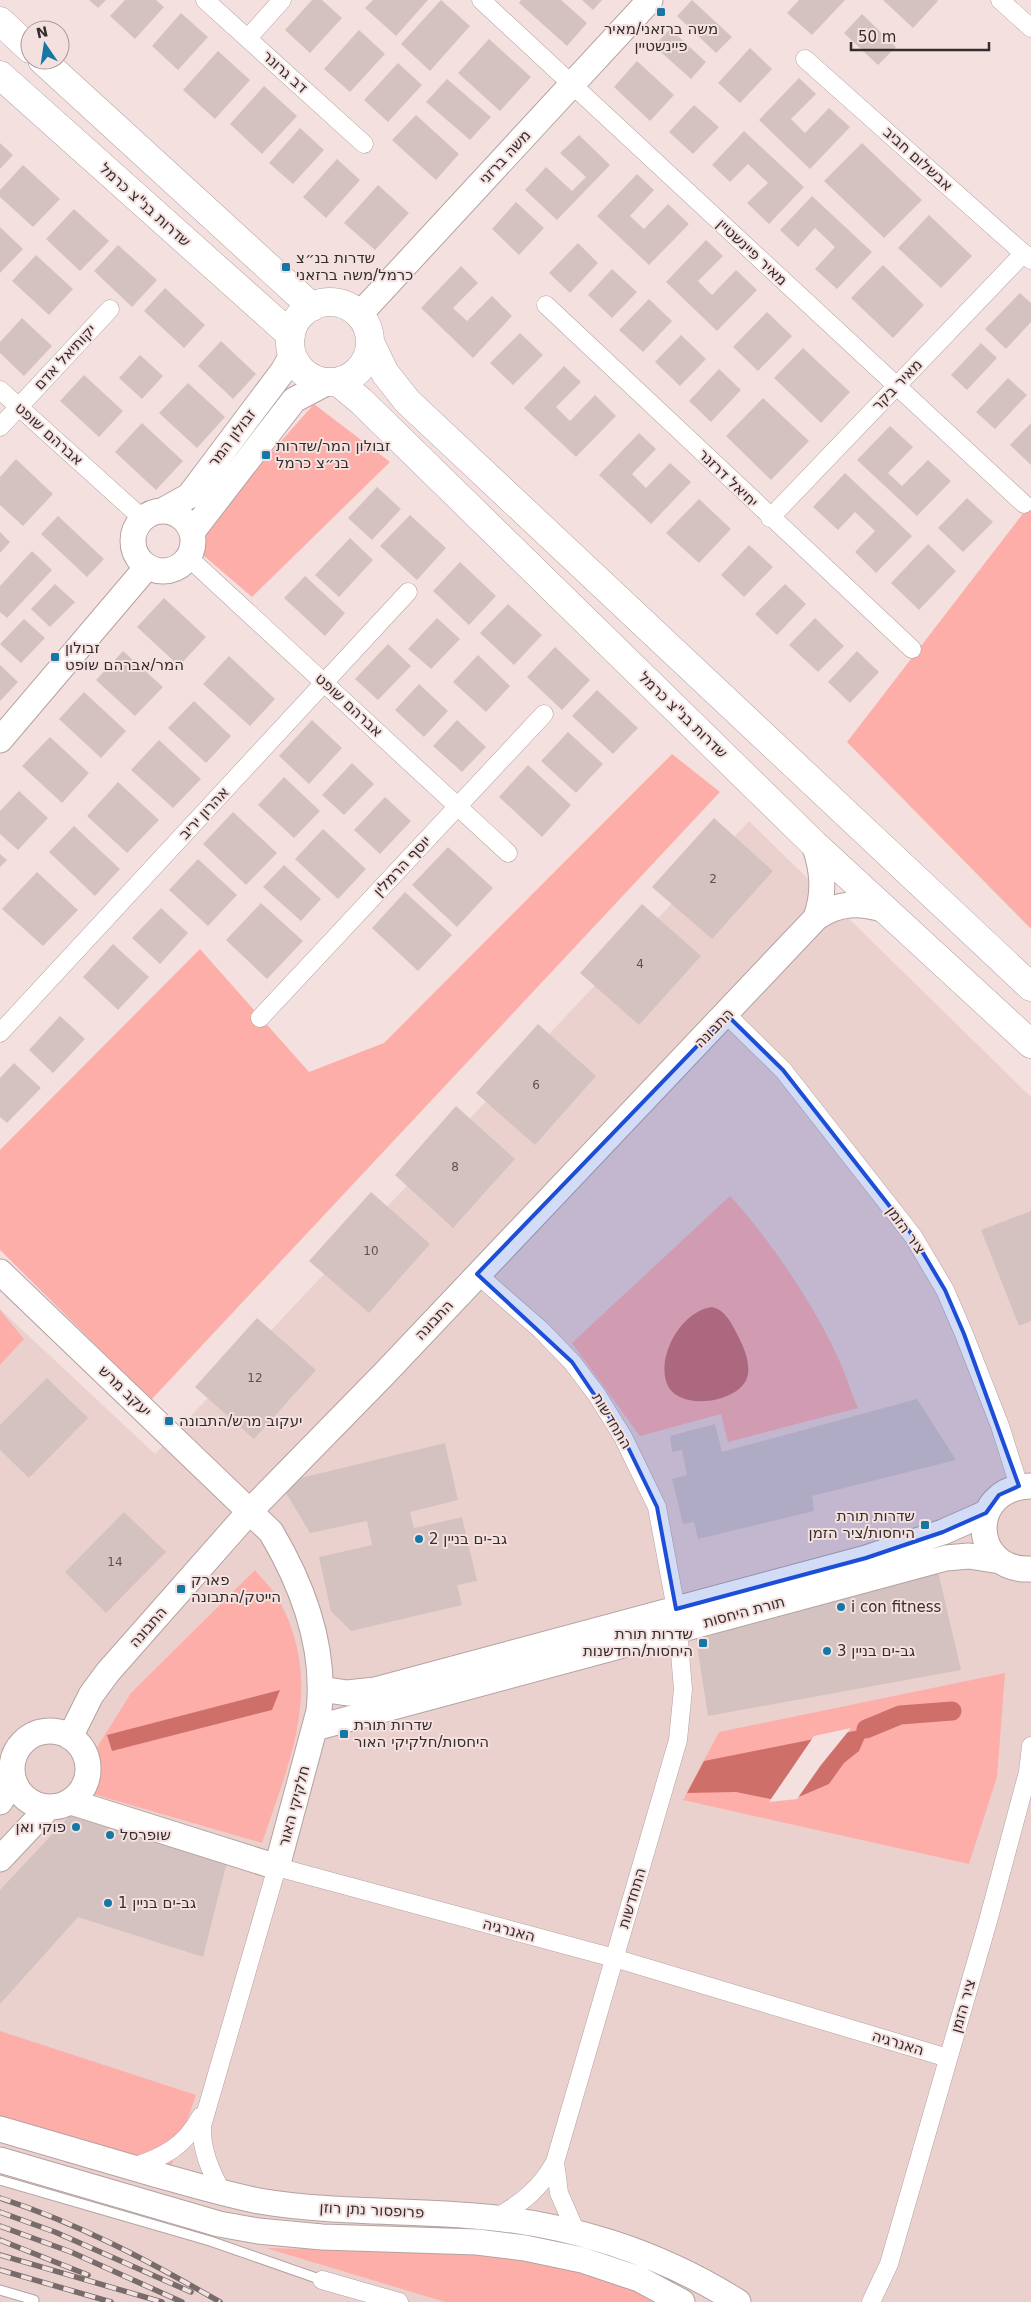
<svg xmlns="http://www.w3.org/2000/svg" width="1031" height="2302" viewBox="0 0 1031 2302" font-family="'DejaVu Sans',Heebo,sans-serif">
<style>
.built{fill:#ebd1ce}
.green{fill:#feaea8}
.water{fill:#cf6f6a}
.pier{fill:#f4e1df}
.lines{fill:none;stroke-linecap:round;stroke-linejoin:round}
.canal{stroke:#cf6f6a;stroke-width:19}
.building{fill:#d4c2c0}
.lane-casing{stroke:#b4a2a0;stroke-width:11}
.street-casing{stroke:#b4a2a0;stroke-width:19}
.secondary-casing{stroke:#b4a2a0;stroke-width:27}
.primary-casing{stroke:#b4a2a0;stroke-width:29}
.lane{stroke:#fff;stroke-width:9}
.street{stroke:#fff;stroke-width:18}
.secondary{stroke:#fff;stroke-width:25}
.primary{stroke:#fff;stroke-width:28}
.rail-casing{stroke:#776c6b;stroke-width:5.5}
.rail{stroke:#f4e1df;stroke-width:4;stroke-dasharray:11;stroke-linecap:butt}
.marked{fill:#1d4ed8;fill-opacity:0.2;stroke:#1d4ed8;stroke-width:4;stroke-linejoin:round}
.poi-dot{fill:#1578a4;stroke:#f4e1df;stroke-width:2}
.labels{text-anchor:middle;stroke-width:4;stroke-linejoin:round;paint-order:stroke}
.number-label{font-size:12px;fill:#5c5252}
.poi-label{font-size:15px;fill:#342d2d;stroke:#f4e1df;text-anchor:start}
.street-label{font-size:15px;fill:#342d2d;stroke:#f4e1df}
</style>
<rect width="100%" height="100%" fill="#f4e1df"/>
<!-- built -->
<path class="built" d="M749 821 1031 1097V2302H0V1309L155 1454Z"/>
<!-- green -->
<path class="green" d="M314 404 390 462 252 597 203 555 201 531Z
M1031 503V929L847 742Z
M672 754 720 792 151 1400 0 1250V1150L200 949 309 1072 384 1043Z
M730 1196C771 1240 819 1312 843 1369 848 1382 852 1395 858 1408L728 1442 721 1414 640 1436 572 1343Z
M0 1310 24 1339 0 1365Z
M255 1570C262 1579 273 1589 279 1600 325 1686 290 1759 262 1843L93 1794 98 1761 96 1749 131 1693Z
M1005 1673 997 1777 969 1864 683 1800 719 1732Z
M0 2031 196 2095 168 2175 0 2118Z
M266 2248C369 2251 478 2245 579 2268 608 2275 634 2289 660 2302H445Z"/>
<!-- water -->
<path class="water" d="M712 1307C725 1310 731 1322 737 1334 743 1345 750 1361 748 1374 744 1403 675 1414 666 1381 658 1353 682 1311 712 1307Z
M280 1690 272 1710 112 1751 107 1735Z
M869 1728 859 1751 844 1763 829 1784 801 1796 775 1800 736 1792 687 1793 704 1761Z"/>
<!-- pier -->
<path class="pier" d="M851 1728 821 1765 797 1799 769 1802 814 1736Z"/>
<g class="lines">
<!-- canal -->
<path class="canal" d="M866 1729 900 1715 952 1711"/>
</g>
<!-- building -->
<path class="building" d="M89 0H106L98 8Z
M125 0H156L164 7 135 39 110 16Z
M312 0H322L342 18 310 53 285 30Z
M373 0H428L396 36 365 8Z
M441 0 470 26 430 71 401 44Z
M521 0H561L587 23 567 46 519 3Z
M582 0H602L593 10Z
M692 0 732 37 716 53 677 16Z
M799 0H845L812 35 787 13Z
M883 0H937L938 1 913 28Z
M181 13 208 37 178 70 152 46Z
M862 14 896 47 878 65 844 33Z
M670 29 706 62 691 79 654 46Z
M359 30 385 54 350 92 324 69Z
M489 39 531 77 500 111 458 73Z
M750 48 772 69 740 103 718 83Z
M218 51 250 80 215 119 183 90Z
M637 61 674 95 650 121 614 87Z
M398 63 422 85 388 122 364 100Z
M799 78 816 94 791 119 805 133 829 108 850 127 810 169 759 120Z
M447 79 491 117 470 140 426 102Z
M264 86 297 116 262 154 230 124Z
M694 105 719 127 693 154 669 132Z
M416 115 459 154 436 180 392 140Z
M300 128 324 150 293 184 269 163Z
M744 131 804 187 769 224 747 203 768 183 748 164 730 182 712 165Z
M579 135 610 165 557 220 525 190 546 167 572 191 586 177 560 153Z
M0 143 13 155 0 169Z
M862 143 922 200 884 238 824 181Z
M337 159 360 180 326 218 303 197Z
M23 165 60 199 33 227 0 197V190Z
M637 174 654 190 630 216 644 229 668 204 689 224 649 265 597 216Z
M378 185 409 213 375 250 344 223Z
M812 196 872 252 837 289 815 269 835 247 815 228 798 247 780 230Z
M516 202 544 228 519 255 492 229Z
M74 209 109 241 80 271 46 239Z
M929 215 972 256 941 288 898 248Z
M0 227 23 249 0 273Z
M706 240 723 256 698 281 712 295 736 270 757 290 717 331 666 282Z
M578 243 598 263 570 293 549 273Z
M118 245 157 280 132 307 94 271Z
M36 255 73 289 49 315 12 281Z
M883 265 924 305 893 338 851 298Z
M461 266 478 283 453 308 467 321 492 296 512 316 473 358 421 308Z
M612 269 637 292 612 318 588 295Z
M165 288 205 325 184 348 144 311Z
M1020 293 1031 303V322L1006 349 985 329Z
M649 299 672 321 643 352 619 330Z
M767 312 792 336 758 371 733 347Z
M22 318 52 346 24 376 0 353V342Z
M520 333 543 355 513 385 490 363Z
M681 335 706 359 680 386 655 362Z
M221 341 256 374 233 399 198 366Z
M981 343 997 358 967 390 951 375Z
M803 348 850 392 821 423 774 378Z
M140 355 163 376 142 399 119 378Z
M564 366 581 382 556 407 570 421 595 395 616 416 576 457 524 408Z
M719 369 741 390 711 422 689 401Z
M84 375 123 411 99 437 60 401Z
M1008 378 1027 395 995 429 976 412Z
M188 383 225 417 197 448 159 413Z
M763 398 809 441 771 480 726 436Z
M142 423 183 461 156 490 115 452Z
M1031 423V465L1010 445Z
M890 426 913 447 888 473 902 486 928 460 951 481 917 516 857 460Z
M639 433 656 449 632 474 646 488 670 463 691 482 651 524 599 475Z
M16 459 53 494 23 526 0 505V477Z
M845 473 912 536 876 573 855 552 875 531 855 512 838 530 813 507Z
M377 487 401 509 372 540 348 518Z
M967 498 993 522 963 552 938 528Z
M699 499 731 529 699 563 666 533Z
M410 515 446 548 417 580 380 546Z
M58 516 104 559 87 577 41 534Z
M0 532 10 542 0 553Z
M350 538 373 560 339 597 315 575Z
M928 544 956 571 919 610 891 583Z
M749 545 773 567 744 597 721 575Z
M32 551 52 570 7 618 0 612V586Z
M460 562 496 596 469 625 433 591Z
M305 576 345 613 325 636 284 598Z
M55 584 75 602 50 627 31 609Z
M785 584 806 604 777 635 755 614Z
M164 598 206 637 179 666 137 627Z
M508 604 542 635 514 665 480 633Z
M437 618 460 639 431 669 408 649Z
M815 618 844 646 818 672 789 645Z
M24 619 45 638 21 663 0 644Z
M388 644 411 666 378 700 355 679Z
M555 647 590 680 562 710 527 677Z
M123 651 163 687 135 716 96 680Z
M857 651 879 672 850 703 828 682Z
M478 655 510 686 486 712 453 682Z
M229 656 275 699 250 726 203 684Z
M0 665 18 682 0 701Z
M419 684 448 711 424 737 395 710Z
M597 690 638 728 613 754 572 716Z
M84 692 126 731 101 758 59 719Z
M194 701 231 736 206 763 168 728Z
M312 720 342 748 309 784 279 756Z
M457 720 486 747 462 772 433 746Z
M568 732 603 764 576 793 541 761Z
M50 737 89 773 62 803 22 766Z
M159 740 201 779 173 808 131 770Z
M352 763 374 784 344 815 322 795Z
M528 765 571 805 542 837 499 797Z
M284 777 320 811 294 838 258 805Z
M118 782 159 820 127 853 87 816Z
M19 791 48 818 18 850 0 834V811Z
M385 797 411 821 380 854 354 830Z
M233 812 277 853 246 885 203 844Z
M714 818 773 871 712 939 652 887Z
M74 826 120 869 95 896 49 852Z
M323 829 366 869 338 899 295 859Z
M448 847 493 888 457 927 412 885Z
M0 854 7 860 0 867Z
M198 859 237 895 208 926 169 890Z
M284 865 321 899 301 921 263 887Z
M37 872 78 910 43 946 2 909Z
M405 892 452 935 418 971 372 928Z
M261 903 303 941 267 979 226 940Z
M642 904 701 956 639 1025 580 973Z
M161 908 188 933 160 964 132 938Z
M113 944 149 977 118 1010 83 977Z
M60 1016 85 1039 53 1073 29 1050Z
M538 1024 596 1076 535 1145 476 1093Z
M14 1063 41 1088 7 1123 0 1117V1078Z
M456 1106 515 1159 453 1228 395 1175Z
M371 1192 430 1244 369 1313 309 1261Z
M1031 1211V1321L1019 1326 981 1230Z
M257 1318 316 1370 254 1439 195 1387Z
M47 1378 88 1418 29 1478 0 1450V1425Z
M917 1399 956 1460 812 1496 814 1511 698 1539 694 1522 683 1524 672 1479 687 1475 682 1450 672 1452 670 1436 715 1424 722 1452Z
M445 1443 458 1500 410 1512 414 1528 462 1517 477 1581 457 1585 462 1605 351 1631 331 1611 319 1557 372 1545 367 1521 310 1533 280 1483Z
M124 1512 166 1552 106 1613 65 1572Z
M938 1571 961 1670 708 1716 695 1632Z
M72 1813 227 1862 203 1957 78 1917 0 2004V1890Z"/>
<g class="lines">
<defs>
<path id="lane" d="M0 2180 210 2241 322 2280
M0 2290 34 2300"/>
<path id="street" d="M205 0 364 144
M481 0 1024 504
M1000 0 1031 28
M248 38 282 0
M805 59 1031 260
M546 305 912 649
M0 390 143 519
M0 427 110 309
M770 518 1024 253
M189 558 508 853
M727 1015 783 1070 913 1236 945 1290 964 1334 1000 1426 1019 1486
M260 1018 544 714
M0 1033 408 592
M477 1274 541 1330 572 1362 597 1395 623 1437 657 1507 676 1609
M555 2162 559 2193 576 2232
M133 2167C164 2157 185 2146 201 2116
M222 2193C211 2171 201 2151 202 2126L277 1867 614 1958 948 2058
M495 2218C521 2204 541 2188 555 2162L678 1740 683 1689 678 1630
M322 2280 399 2302
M871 2302 889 2264 988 1921 1028 1772 1031 1746"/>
<path id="secondary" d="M359 315 650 0
M133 541a30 30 0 1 1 60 0a30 30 0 1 1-60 0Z
M162 511 189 496 283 371 292 355
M192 532 294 400 328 382
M0 740 147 567
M814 844C823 870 825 892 816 918
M0 1272 271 1532C303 1586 326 1647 319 1711L277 1867 71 1802
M1031 1486C967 1487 970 1572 1031 1569
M321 1689 347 1693 375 1690 866 1558 943 1532 986 1513
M315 1728 946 1558 969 1556 1000 1561
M12 1769a38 38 0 1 1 76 0a38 38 0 1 1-76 0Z
M70 1737 91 1695 108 1672 250 1511 384 1374 816 918C838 902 860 902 885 910
M0 1802 13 1780
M0 1859 48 1808
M0 2129C50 2144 101 2158 151 2173 187 2183 223 2194 259 2201 330 2213 403 2210 474 2216 568 2223 659 2252 738 2302
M0 2160 219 2224 258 2231 322 2237 477 2242 525 2248 582 2260 639 2279 682 2302"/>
<path id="primary" d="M0 21 30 49
M42 60 312 307
M0 75 291 335
M290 342a40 40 0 1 1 80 0a40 40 0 1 1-80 0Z
M370 342 385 373 407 401 1031 987
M338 382 361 401 814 844 1031 1044"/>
</defs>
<!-- lane casing -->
<use href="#lane" class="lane-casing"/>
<!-- street casing -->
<use href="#street" class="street-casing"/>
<!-- secondary casing -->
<use href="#secondary" class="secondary-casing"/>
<!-- primary casing -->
<use href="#primary" class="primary-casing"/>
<!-- lane -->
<use href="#lane" class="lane"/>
<!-- street -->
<use href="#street" class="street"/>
<!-- secondary -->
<use href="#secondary" class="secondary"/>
<!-- primary -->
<use href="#primary" class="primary"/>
<defs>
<path id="rail" d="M0 2198C78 2223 149 2261 220 2302
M0 2212 55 2232 191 2292
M0 2226 71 2252 182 2302
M0 2240 88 2275
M0 2255 162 2302
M0 2270 111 2302"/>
</defs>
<!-- rail casing -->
<use href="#rail" class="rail-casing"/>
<!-- rail -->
<use href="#rail" class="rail"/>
</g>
<!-- marked area -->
<path class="marked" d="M727 1015 783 1070 913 1236 945 1290 964 1334 1019 1486 999 1495 986 1513 943 1532 866 1558 676 1609 657 1507 623 1437 572 1362 477 1274Z"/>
<!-- markers -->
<g class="poi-dot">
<rect x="656" y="7" width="10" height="10" rx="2.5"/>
<rect x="281" y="262" width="10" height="10" rx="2.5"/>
<rect x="261" y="450" width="10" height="10" rx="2.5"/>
<rect x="50" y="652" width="10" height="10" rx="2.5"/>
<rect x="164" y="1416" width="10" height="10" rx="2.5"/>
<rect x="920" y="1520" width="10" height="10" rx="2.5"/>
<circle cx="419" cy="1539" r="5"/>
<rect x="176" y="1584" width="10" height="10" rx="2.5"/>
<circle cx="841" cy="1607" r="5"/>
<rect x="698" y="1638" width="10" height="10" rx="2.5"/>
<circle cx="827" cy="1651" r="5"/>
<rect x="339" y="1729" width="10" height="10" rx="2.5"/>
<circle cx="76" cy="1827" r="5"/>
<circle cx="110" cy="1835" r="5"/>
<circle cx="108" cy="1903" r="5"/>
</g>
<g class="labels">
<!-- number labels -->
<g class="number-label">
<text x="713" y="883">2</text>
<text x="640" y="968">4</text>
<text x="536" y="1089">6</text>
<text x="455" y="1171">8</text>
<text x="371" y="1255">10</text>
<text x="255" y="1382">12</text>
<text x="115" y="1566">14</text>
</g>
<!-- poi labels -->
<g class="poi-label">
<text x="661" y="34" text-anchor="middle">משה ברזאני/מאיר<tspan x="661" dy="17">פיינשטיין</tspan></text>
<text x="296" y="263">שדרות בנ״צ<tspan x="296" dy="17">כרמל/משה ברזאני</tspan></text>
<text x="276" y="451">זבולון המר/שדרות<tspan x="276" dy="17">בנ״צ כרמל</tspan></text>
<text x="65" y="653">זבולון<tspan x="65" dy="17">המר/אברהם שופט</tspan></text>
<text x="179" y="1426">יעקוב מרש/התבונה</text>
<text x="915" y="1521" text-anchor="end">שדרות תורת<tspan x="915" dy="17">היחסות/ציר הזמן</tspan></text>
<text x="429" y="1544">גב-ים בניין 2</text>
<text x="191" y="1585">פארק<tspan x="191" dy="17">הייטק/התבונה</tspan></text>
<text x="851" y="1612">i con fitness</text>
<text x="693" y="1639" text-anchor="end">שדרות תורת<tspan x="693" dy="17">היחסות/החדשנות</tspan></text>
<text x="837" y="1656">גב-ים בניין 3</text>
<text x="354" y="1730">שדרות תורת<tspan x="354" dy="17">היחסות/חלקיקי האור</tspan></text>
<text x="66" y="1832" text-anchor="end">פוקי ואן</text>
<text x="120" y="1840">שופרסל</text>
<text x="118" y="1908">גב-ים בניין 1</text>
</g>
<!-- street labels -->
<g class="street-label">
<text transform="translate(285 72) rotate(42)" y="5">דב גרונר</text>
<text transform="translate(505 157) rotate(-47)" y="5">משה ברזני</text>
<text transform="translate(918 159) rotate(42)" y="5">אבשלום חביב</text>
<text transform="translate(145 205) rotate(42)" y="5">שדרות בנ"צ כרמל</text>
<text transform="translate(752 252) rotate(43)" y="5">מאיר פיינשטיין</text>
<text transform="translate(65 357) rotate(-47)" y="5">יקותיאל אדם</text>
<text transform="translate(897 385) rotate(-46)" y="5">מאיר בקר</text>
<text transform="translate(49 434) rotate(42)" y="5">אברהם שופט</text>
<text transform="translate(232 438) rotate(-53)" y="5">זבולון המר</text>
<text transform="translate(728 478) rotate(44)" y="5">יחיאל דרזנר</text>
<text transform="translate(349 705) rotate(43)" y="5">אברהם שופט</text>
<text transform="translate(683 715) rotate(44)" y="5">שדרות בנ"צ כרמל</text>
<text transform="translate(204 813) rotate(-47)" y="5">אהרון יריב</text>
<text transform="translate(402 866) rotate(-47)" y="5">יוסף הרמלין</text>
<text transform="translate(714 1028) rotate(-46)" y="5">התבונה</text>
<text transform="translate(906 1230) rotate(54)" y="5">ציר הזמן</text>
<text transform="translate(434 1320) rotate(-47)" y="5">התבונה</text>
<text transform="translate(125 1391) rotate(44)" y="5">יעקב מרש</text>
<text transform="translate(612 1421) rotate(59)" y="5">התחדשות</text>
<text transform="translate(744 1612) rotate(-15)" y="5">תורת היחסות</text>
<text transform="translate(148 1627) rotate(-49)" y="5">התבונה</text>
<text transform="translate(294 1806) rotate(-75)" y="5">חלקיקי האור</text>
<text transform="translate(632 1898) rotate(-73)" y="5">התחדשות</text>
<text transform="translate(509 1930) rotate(15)" y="5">האנרגיה</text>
<text transform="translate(963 2006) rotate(-74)" y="5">ציר הזמן</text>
<text transform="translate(898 2043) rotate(17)" y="5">האנרגיה</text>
<text transform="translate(372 2210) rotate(3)" y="5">פרופסור נתן רוזן</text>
</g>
</g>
<!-- north arrow -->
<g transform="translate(45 45) rotate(347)"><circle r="24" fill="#f4e1df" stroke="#a79998"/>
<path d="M0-4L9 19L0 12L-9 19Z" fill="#1578a4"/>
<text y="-8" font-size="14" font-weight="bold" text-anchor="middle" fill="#342d2d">N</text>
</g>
<!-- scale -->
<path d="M851 42v8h138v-8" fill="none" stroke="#342d2d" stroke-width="2.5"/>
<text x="858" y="42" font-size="15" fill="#342d2d" stroke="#f4e1df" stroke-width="4" paint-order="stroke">50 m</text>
</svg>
